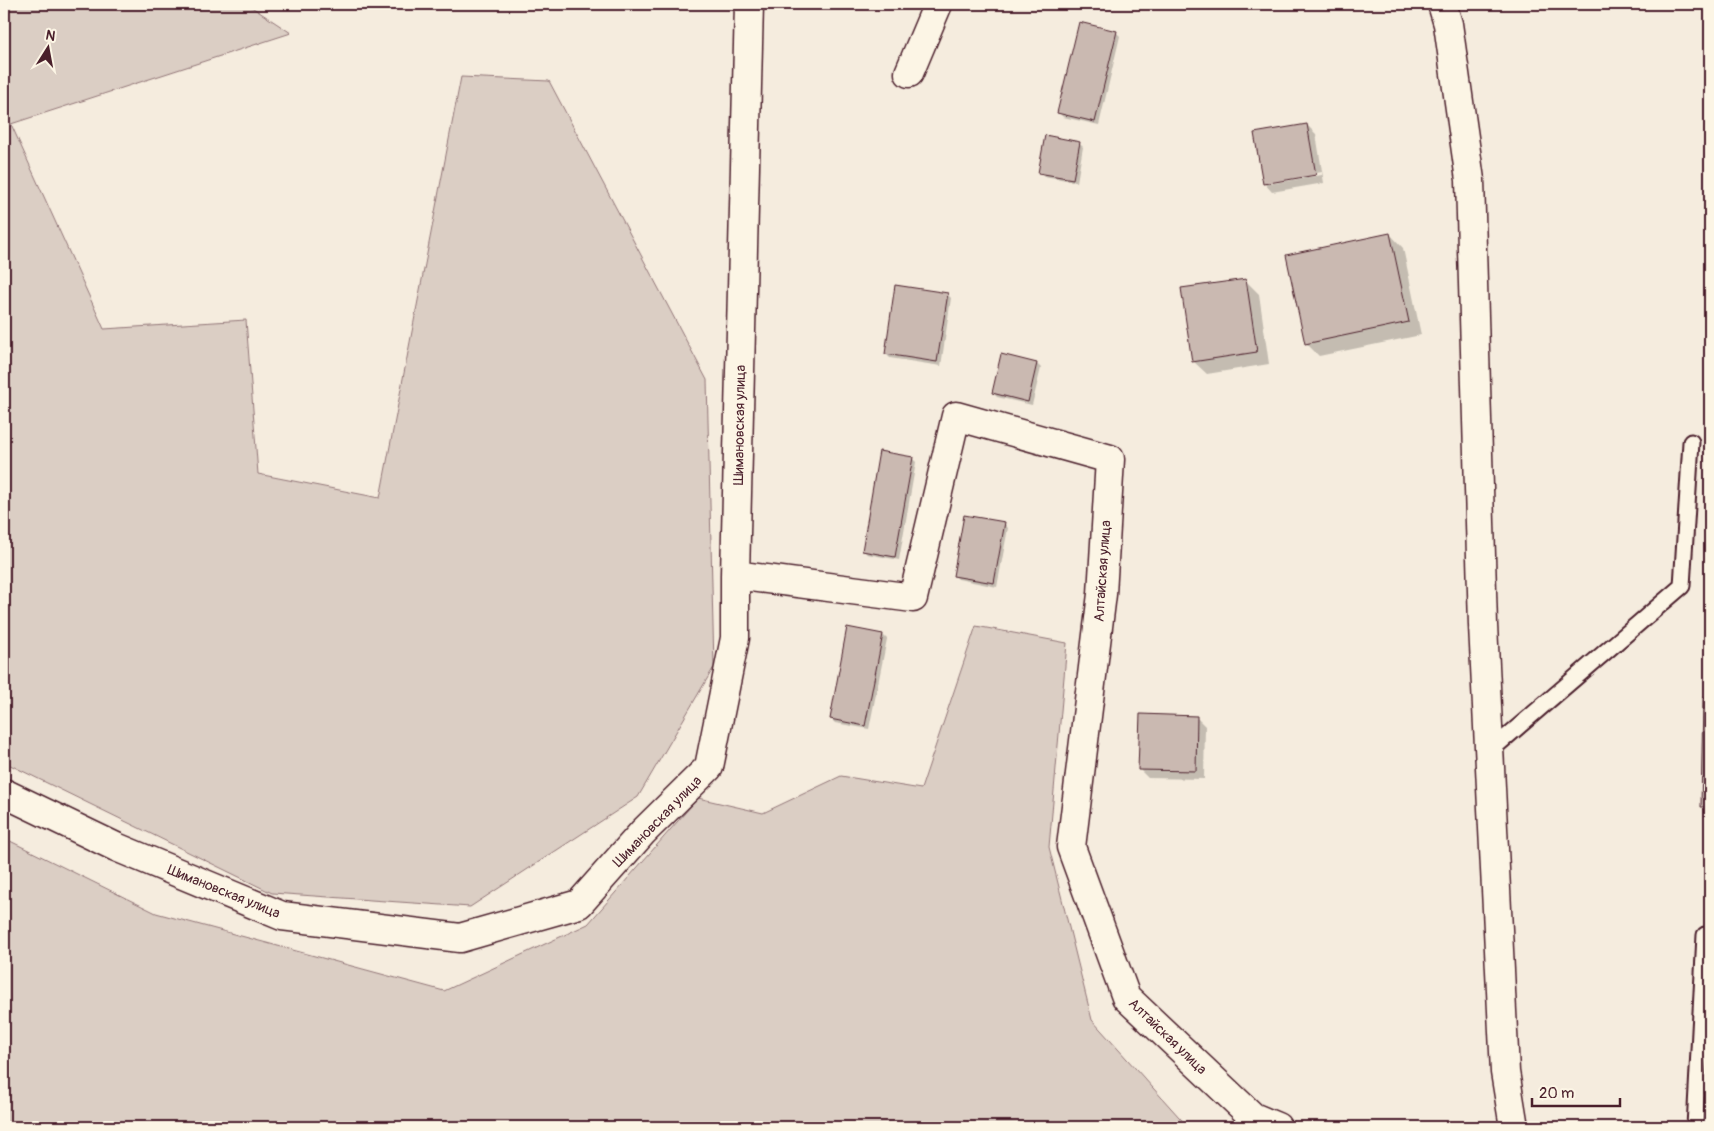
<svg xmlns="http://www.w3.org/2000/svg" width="1714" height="1131" viewBox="0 0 1714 1131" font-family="Pangolin,sans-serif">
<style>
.green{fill:#dbcec4;stroke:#927678}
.shadow{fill:#0003;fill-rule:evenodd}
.building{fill:#cab9b1;stroke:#4a1f2b}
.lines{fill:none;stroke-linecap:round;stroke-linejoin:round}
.lane-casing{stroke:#4a1f2b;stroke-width:19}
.street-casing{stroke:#4a1f2b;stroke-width:31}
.lane{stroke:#fcf5e5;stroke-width:15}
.street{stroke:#fcf5e5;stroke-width:28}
.labels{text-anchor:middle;stroke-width:5;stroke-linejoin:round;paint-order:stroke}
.street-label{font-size:14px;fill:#4a1f2b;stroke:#fcf5e5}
</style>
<rect width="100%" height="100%" fill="#f5ecde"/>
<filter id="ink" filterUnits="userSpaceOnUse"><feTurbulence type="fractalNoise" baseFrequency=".02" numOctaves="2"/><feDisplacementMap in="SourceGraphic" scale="10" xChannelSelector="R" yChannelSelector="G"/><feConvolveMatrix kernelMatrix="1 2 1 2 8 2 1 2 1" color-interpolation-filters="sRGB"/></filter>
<g filter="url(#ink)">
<!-- green -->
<path class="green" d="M4 4H247L291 33 11 124 104 329 246 320 258 474 380 498 461 77 549 81 707 380 714 667 638 797 470 907 272 893 4 762Z
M976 626 1067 643 1049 847 1092 1020 1188 1127H4V838L156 913 444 991 588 924 698 798 763 813 841 776 921 789Z"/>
<!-- shadow -->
<path class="shadow" d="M1116 32 1120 36 1099 125 1063 117 1059 113Z
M1307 125 1316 134 1324 183 1272 192 1264 183ZM1322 172V175L1269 184V181Z
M1079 143 1083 147 1077 182 1044 176 1040 172Z
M1390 234 1403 248 1421 335 1319 356 1306 343Z
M1245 280 1259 294 1269 364 1207 374 1193 361Z
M947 294 951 298 941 366 890 358 886 354Z
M1037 364 1041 368 1032 405 997 397 993 393Z
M912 458 916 462 899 560 867 554 863 550Z
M1004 523 1008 528 997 587 958 579 954 575Z
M883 635 887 639 869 729 835 723 831 719Z
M1704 699H1710V810H1706L1702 806Z
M1196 717 1205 726 1204 779 1148 778 1139 769Z"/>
<!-- building -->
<path class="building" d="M1079 22 1117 31 1095 122 1057 113Z
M1307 124 1316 175 1263 184 1254 133Z
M1045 135 1080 142 1073 179 1038 173Z
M1390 233 1409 322 1305 344 1286 255Z
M1246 279 1257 352 1192 362 1181 288Z
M895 285 948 293 937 362 885 354Z
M1001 354 1037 363 1028 402 992 393Z
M879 451 913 457 895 557 862 551Z
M964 515 1005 522 994 583 953 576Z
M847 627 883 634 865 726 830 719Z
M1703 698H1710V807H1701Z
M1140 714 1197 716 1196 771 1138 770Z"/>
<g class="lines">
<defs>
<path id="lane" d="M1490 751 1682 586 1691 442
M1695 1127 1705 935"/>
<path id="street" d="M1442 4 1448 24 1470 180 1483 625 1505 1072 1514 1127
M909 73 938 4
M735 575 913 598 956 416 1110 459 1102 594 1071 847 1126 997 1253 1117 1277 1127
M4 793 116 847 282 916 460 938 579 904 643 832 709 767 735 638V575L749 4"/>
</defs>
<!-- lane casing -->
<use href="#lane" class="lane-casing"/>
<!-- street casing -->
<use href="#street" class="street-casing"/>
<!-- lane -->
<use href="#lane" class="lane"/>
<!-- street -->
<use href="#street" class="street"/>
</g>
</g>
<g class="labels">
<!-- street labels -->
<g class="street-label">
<text transform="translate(739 425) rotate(-89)" y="5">Шимановская улица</text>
<text transform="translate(1102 571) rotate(-86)" y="5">Алтайская улица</text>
<text transform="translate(657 821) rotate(-46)" y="5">Шимановская улица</text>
<text transform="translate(224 891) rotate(22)" y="5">Шимановская улица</text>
<text transform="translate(1168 1036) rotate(44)" y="5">Алтайская улица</text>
</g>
</g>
<!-- margin -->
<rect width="1714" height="1131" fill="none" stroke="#fcf5e5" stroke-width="20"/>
<rect x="10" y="10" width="1694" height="1111" fill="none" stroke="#4a1f2b" stroke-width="2" filter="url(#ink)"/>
<!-- north arrow -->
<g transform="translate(48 48) rotate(11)" stroke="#fcf5e5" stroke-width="4" paint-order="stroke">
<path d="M0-4L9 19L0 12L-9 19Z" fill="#4a1f2b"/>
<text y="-8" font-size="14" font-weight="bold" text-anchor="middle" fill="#4a1f2b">N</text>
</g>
<!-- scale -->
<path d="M1532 1098v8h88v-8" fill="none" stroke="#4a1f2b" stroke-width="2.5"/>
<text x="1539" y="1098" font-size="15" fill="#4a1f2b" stroke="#fcf5e5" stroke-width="4" paint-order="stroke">20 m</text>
</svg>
